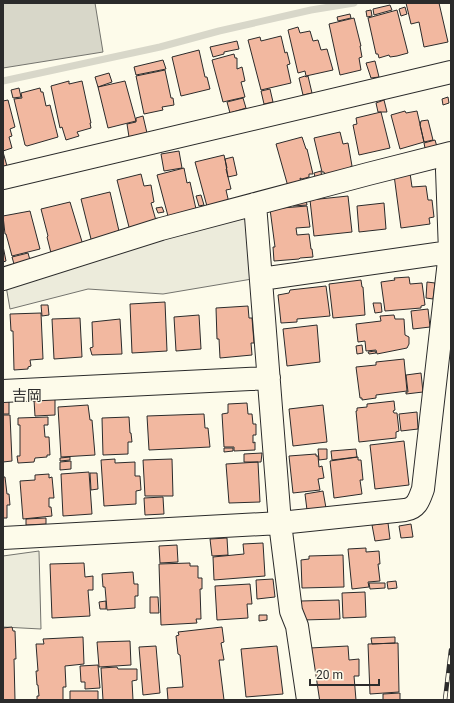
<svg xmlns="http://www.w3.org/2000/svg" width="454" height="703" viewBox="0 0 454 703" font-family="Roboto,'Noto Sans JP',sans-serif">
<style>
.green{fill:#ecebdb;stroke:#74746e}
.water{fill:#d8d7c9;stroke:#74746e}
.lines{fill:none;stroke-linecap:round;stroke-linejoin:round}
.stream{stroke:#d8d7c9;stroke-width:7}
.building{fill:#f2b8a0;stroke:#2b2b2b}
.minor-casing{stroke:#2b2b2b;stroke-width:24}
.minor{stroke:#fdfbea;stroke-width:22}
.rail-casing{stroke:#2b2b2b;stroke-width:4.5}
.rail{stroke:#fdfbea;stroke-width:3;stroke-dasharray:9;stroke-linecap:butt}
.labels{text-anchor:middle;stroke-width:3;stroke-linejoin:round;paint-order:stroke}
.quarter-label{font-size:15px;fill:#2b2b2b;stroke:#fdfbea}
</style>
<rect width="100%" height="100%" fill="#fdfbea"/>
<!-- green -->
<path class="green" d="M247 214 252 279 163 294 88 289 10 309 6 286Z
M39 551 41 629 3 627V556Z"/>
<!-- water -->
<path class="water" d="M3 3H95L103 52 3 68Z"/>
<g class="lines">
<!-- stream -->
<path class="stream" d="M3 81 160 47 219 31 311 10 354 3"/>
</g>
<!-- building -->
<path class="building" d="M406 3H439L448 42 424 47 419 22 411 24Z
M390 5 392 10 374 15 373 9Z
M405 7 407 14 401 16 399 9Z
M371 10 372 16 367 17 366 11Z
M397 10 408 53 397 56 390 57 389 55 379 58 378 54H376L368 18Z
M350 14 351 18 338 21 337 17Z
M354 18 361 46H360L362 57 359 58 361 70 340 75 329 24Z
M298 27 300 33 310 31 313 41 318 40 321 50 327 49 333 70 306 76 305 71 298 73 288 30Z
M281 36 285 53 287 52 290 64 287 65 291 83 261 90 248 40 260 37 261 41Z
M237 41 239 49 224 52V54L213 57 210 47Z
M199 50 205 77H207L210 89 181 96 172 57Z
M234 54 235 58H237V69L242 67 245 81 241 82 245 97 223 102 212 60Z
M163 60 166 69 136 75 134 67Z
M375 61 379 77 371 78 366 63Z
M165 70 171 98H173L174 105 162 107 163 110 144 114 136 76Z
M109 73 112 82 98 87 95 77Z
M305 76 306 77 308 76 312 93 303 95 299 78Z
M69 81V84L82 81 91 123H90L91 128 77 132 79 136 66 140 62 127 60 128 51 86Z
M125 81 136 121 108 128 98 87Z
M19 88 21 97 13 98 11 90Z
M40 88 41 92H43L46 106 50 105 58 137 27 146 25 145 14 99 22 98 21 93Z
M270 89 273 102 264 104 261 91Z
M448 97 449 103 443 105 442 99Z
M243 98 246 108 230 113 227 102Z
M8 100 15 127 10 129 12 136 9 137 12 148 3 151V101Z
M384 100 387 112H378L376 103Z
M405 111 406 113 417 111 424 142 400 149 391 115Z
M381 112 390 148 359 155 353 125 357 124 356 118Z
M143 116 147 133 129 137 127 124 136 122V118Z
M428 120 433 140 424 142 420 125 421 121Z
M340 132 343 144 348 143 352 166 350 167 352 172 326 178 324 172H322L314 138Z
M302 137 306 149H307L313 174H309V177L302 179 300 178 302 187 289 190 276 144Z
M435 140 438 150 426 153 424 143Z
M179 151 182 168 164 171 161 154Z
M3 152 7 166 3 167Z
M224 155 227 168 226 169 231 189 226 190 229 203 208 210 195 162Z
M233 157 237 175 228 177 225 159Z
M184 168 187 183 190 182 196 209 168 216 157 175Z
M321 171 322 179 316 181 314 173Z
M410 173 412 187 426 186 428 200H432L434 217 429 218 430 224 401 228 394 175Z
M141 174 144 186 151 185 154 202 151 203 157 224 130 231 117 180Z
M110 192 119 231 114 232V236L92 243 81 199Z
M201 195 204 205 199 206 196 196Z
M348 196 352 232 314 236 310 200Z
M306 200 307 205 293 206V201Z
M70 202 83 245 51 253 47 237 48 236 41 209Z
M384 203 386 229 359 232 357 206Z
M307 206 310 227 296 228 297 235 309 234 311 249H312L313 257 300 258 299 259 274 261 273 247H275L270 209Z
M162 207 164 212 158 213 156 208Z
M30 211 40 249 12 256 6 234H5L3 216Z
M3 246 6 261 3 262Z
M28 253 30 260 14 264 12 257Z
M409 277 410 284 422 283 425 305 421 306V308L385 311 381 282 395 280 394 278Z
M361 280 362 287H363L365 315 333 318 329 284Z
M427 282 435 283 433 299 426 298Z
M326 286 330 316 297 319V322L281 323 278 295 289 293 290 290Z
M165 302 167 351 132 353 130 304Z
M373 303H381L382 312 375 313Z
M41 305H48L49 315 42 316Z
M248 306 249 318H252L254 343H251L252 355 220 358 219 339H217L216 308Z
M428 309 430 327 413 329 411 311Z
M41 313 43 359 30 360 31 366 28 367V369L14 370 13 331H11L10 314Z
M199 315 201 349 176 351 174 317Z
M394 315 395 319H404L405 335 409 337V344L407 348 377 354 376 350 366 351 365 341 358 342 356 324 381 321 380 316Z
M80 318 82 357 54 359 52 319Z
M120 319 122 354 92 355 90 348 93 347 92 322Z
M317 325 320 362 287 366 283 329Z
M362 345 363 353 357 354 356 346Z
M375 351 376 353 369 354 368 352Z
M404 359 407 391 376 395V398L362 400V398H360L356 367 376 365V362Z
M421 373 423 392 406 394V392H408L406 375Z
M55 399V415L35 416 34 400Z
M3 401H9V414H3Z
M394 401 395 410 393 411 394 413H397L399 431 396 432V438L359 442 356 411H357V408L367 407V404Z
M247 403 248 414H252L253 424H256V435H253V443L255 442V450L234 451V447H224L222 414 228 413V404Z
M88 405 90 420H92L95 455 61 457 58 407Z
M323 405 327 442 293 446 289 409Z
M417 412 418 429 401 431 399 414Z
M204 414 205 428H208L210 447 149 450 147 416Z
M3 415H10L12 461 3 462Z
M48 417V425H44L45 437H49L50 455H47V457L35 458 34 462 18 463 17 456H20V425H18V418Z
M129 417 130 433H131L132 442H128V454L103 455 102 418Z
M404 441 409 485 375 489 370 445Z
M224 448H233V451L224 452Z
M318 449H327V459L319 460Z
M356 449 357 457 332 460 331 451Z
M262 453 261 462H244V454Z
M316 454V456H318L319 467 322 466 324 478 318 479 320 490 293 493 289 456Z
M70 457V460L60 461V458Z
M358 457V460H361L363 480H360L362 494 334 498 330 461Z
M115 459V463L135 462V476H140L141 490 136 491V504L104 506 101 460Z
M172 459 173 496H145L143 460Z
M71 461V469L60 470V462Z
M258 462 260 502 229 503 226 464Z
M89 472 92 514 63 516 61 474Z
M90 473H97L98 489 91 490Z
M49 474V478L52 477 54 498H49V507H51L52 516 23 519 20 481 35 480V475Z
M3 477H5L7 494H9L10 505H7V518H3Z
M323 491 326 508 307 510 305 494Z
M163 497 164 514 145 515 144 498Z
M46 518V524L26 525V519Z
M388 523 390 539 375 541 372 525Z
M411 524 413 537 401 538 399 526Z
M227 538 228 555 212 556 210 539Z
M263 543 265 576 214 580 213 557 244 554 243 544Z
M177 545 178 562 160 563 159 546Z
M366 548V552L379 551 380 564H378L380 581 368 582 369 587 352 589 348 549Z
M343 555 344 587 302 588 301 560 309 559V556Z
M84 563 85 577 93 576V590H88L90 616 52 618 50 564Z
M190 563V566H198V578H202V589H200L201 619H196L197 623 161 625 159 564Z
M133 572 134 584H138V596H135V608L107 610 105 587H103L102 574Z
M273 579 275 597 257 599 256 580Z
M396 581 397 588 388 589 387 582Z
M369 583H385V588L370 589Z
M250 584 252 604H247L248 618 217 620 215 586Z
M365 592 366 617 343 618 342 593Z
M150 597H158L159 613H150Z
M339 600 340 619 302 620 301 601Z
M106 601V609H100L99 602Z
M259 615H267V620L259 621Z
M12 627 13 631H15L16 659H14L15 700H3V628Z
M222 627 224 642 221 643 224 660H219L224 700H168L167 688 183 687 180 655 178 654 176 636 179 635 178 632Z
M83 637 84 664 65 666 66 687H63V700H37V696H39L38 685H37L36 671H38L36 644H44L43 639Z
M395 637V643L372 644 371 638Z
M130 641 131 665 99 667 97 642Z
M398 643 399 692 370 694 368 644Z
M156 646 160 693 143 695 139 647Z
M277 646 283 694 246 697 241 649Z
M348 646 349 660 359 659V676H354L356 700H317L310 648Z
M98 665 100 688 85 689V682H81L80 666Z
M117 667 118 669H137V680L132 681 133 700H103L101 668Z
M70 691H98V700H70Z
M400 693V700H383V694Z"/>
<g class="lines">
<defs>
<path id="minor" d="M3 178 451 72
M3 279 161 229 368 174 451 153
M261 279 450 252
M3 391 269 378
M3 538 280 523 255 204
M308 700 297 626 291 611 280 523 405 510C417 508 419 500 423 489L450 252 447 170"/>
</defs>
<!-- minor casing -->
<use href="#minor" class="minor-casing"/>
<!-- minor -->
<use href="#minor" class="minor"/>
<defs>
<path id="rail" d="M445 700 451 650"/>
</defs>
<!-- rail casing -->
<use href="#rail" class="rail-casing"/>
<!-- rail -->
<use href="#rail" class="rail"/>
</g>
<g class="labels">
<!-- quarter labels -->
<g class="quarter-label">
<text x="27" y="401">吉岡</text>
</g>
</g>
<!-- border -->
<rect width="454" height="703" fill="none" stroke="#2b2b2b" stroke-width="8"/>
<!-- scale -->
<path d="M310 679v6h69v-6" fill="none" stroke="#2b2b2b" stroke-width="2"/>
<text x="316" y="679" font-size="12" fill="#2b2b2b" stroke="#fdfbea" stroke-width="3" paint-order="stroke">20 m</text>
</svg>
